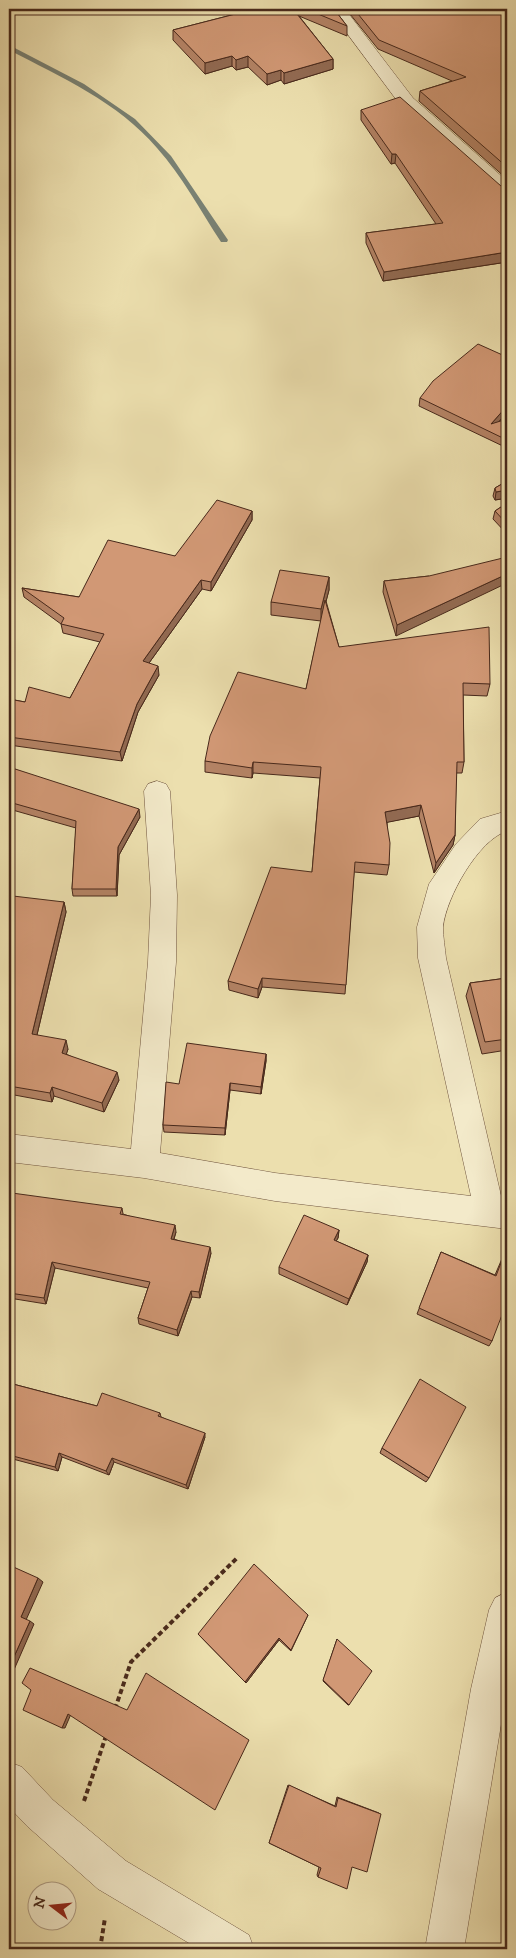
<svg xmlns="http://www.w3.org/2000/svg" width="516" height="1958" viewBox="0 0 516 1958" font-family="'IM FELL DW Pica',serif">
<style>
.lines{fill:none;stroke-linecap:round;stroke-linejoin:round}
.stream{fill:#798173;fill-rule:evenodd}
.minor-casing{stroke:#715640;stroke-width:1}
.path{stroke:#48291b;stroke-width:4;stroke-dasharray:5 3;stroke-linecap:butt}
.minor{fill:#f3eaca;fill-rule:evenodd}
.wall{fill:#b48365;stroke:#48291b}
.shaded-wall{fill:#926a52;stroke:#48291b}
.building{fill:#d19875;stroke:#48291b}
</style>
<rect width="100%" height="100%" fill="#ecdfae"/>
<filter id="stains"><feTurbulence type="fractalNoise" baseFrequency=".004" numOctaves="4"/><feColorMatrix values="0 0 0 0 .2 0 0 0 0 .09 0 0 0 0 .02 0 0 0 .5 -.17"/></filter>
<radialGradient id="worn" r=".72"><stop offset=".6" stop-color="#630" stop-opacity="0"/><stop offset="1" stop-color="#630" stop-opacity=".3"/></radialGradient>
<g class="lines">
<!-- stream -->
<path class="stream" d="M9 45 84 84 135 119 171 156 228 240 227 242H221C200 210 182 176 157 148 118 102 61 77 9 50Z"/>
<defs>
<path id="minor" d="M329 9H345L413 98 507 181V195L501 194 401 106Z
M157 781 166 784 170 791 177 895 176 962 160 1153 275 1173 471 1196 418 958 417 927 429 884 456 844 480 819 507 811V831C478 840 446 898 443 927 443 937 445 948 446 958L502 1200 507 1201V1229L275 1201 144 1178 9 1162V1134L131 1149 148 962 151 895 144 791 148 784Z
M507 1592V1688L464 1949H425L471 1689 489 1610 495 1598Z
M9 1762 22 1767 53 1800 126 1861 249 1935 254 1949H199L98 1889 27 1826 9 1807Z"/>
</defs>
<!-- minor casing -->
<use href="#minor" class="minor-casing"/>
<!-- path -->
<path class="path" d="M115 1709 131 1662 237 1558
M84 1801 106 1736
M100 1949 105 1918"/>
<!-- minor -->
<use href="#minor" class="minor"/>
</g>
<!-- wall -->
<path class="wall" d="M255 9H334L347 26V36L299 16 333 59V69L284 84 281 80 267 85 248 67 236 70 232 66 205 74 173 40V30Z
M346 9H507V179L419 101 420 91 452 81 378 49Z
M361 110 501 186H507V262L383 281 366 243V233L436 224 395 163 391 164 361 120Z
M507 357V412L499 422 507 419V448L419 406 420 398Z
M507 481V498L495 500 493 496 495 488Z
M507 503V534L493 519 495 511Z
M252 511V520L211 591 202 589 149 663 159 675 138 712 122 761 9 745V699L25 702 70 698 100 642 63 633 61 624 24 597 22 588 79 597 175 556Z
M429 576 396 636 383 592 384 581Z
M329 577V590L326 601 339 647 490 684 487 696 463 695 464 762 462 773H456L455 835 453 845 434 873 419 816 387 822 389 865 387 875 354 872 345 994 262 987 258 998 229 990 228 981 312 872 320 778 253 773 252 778 205 772V761L306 689 321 621 271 615V602Z
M9 767 140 817 119 855 117 896H73L72 889 76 828 9 809Z
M64 902 66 912 37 1035 68 1049 66 1054 119 1080 104 1112 54 1096 52 1102 9 1094V911Z
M507 978V1050L482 1054 466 996 470 983Z
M266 1054V1061L261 1094 230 1090 225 1135 164 1132 163 1125 179 1084Z
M9 1206 122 1208 123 1214 176 1232 174 1239 211 1253 200 1298 192 1297 178 1336 139 1324 138 1318 148 1288 55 1268 46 1304 9 1298Z
M339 1230 338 1238 336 1241 368 1255 367 1262 347 1305 279 1274V1267Z
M507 1247 492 1341 489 1346 417 1314 441 1252 495 1275Z
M9 1383 97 1406 160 1413 161 1417 205 1437 188 1489 114 1462 109 1475 62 1457 58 1471 9 1458Z
M382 1448 429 1478 426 1482 380 1453Z
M308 1615 291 1651 279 1640 246 1683 198 1634Z
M337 1639 349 1705H348L323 1681Z
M288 1785 335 1806 337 1797 379 1813 352 1867 318 1877 317 1875 319 1867 269 1843Z"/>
<!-- shaded-wall -->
<path class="shaded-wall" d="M232 56V66L205 74V63Z
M248 56V67L236 70V60Z
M333 59V69L284 84V73Z
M281 70V80L267 85V74Z
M392 154H396L395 163 391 164Z
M507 252V262L383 281 384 272Z
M507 406V412L490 432 491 424Z
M507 490V498L495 500 496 492Z
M252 511V520L211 591V582Z
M507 574V583L396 636 397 625Z
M329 577V590L321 621V609Z
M201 580 202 589 144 670 143 661Z
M158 666 159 675 138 712 122 761 120 752 137 704Z
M253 762V773L252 778V768Z
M421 805 419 816 384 823 385 812Z
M139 809 140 817 119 855 117 896 116 889 118 847Z
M455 835 453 845 434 873 436 863Z
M64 902 66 912 35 1043 32 1034Z
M262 978V987L258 998V989Z
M66 1040 68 1049 64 1062 62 1053Z
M266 1054V1061L261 1094V1087Z
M117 1072 119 1080 104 1112 102 1103Z
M230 1083V1090L225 1135V1128Z
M52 1087 54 1096 52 1102 50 1093Z
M175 1225 176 1232 172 1245 171 1239Z
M339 1230 338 1238 333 1247 334 1240Z
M210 1247 211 1253 200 1298 199 1292Z
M368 1255 367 1262 347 1305 349 1299Z
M52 1262 55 1268 46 1304 44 1298Z
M191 1291 192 1297 178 1336 177 1330Z
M205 1433V1437L188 1489 186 1485Z
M59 1453 62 1457 58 1471 55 1467Z
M112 1458 114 1462 109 1475 106 1471Z
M38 1578 43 1582 26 1620 21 1617Z
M30 1621 34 1624 13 1672 9 1671V1668Z
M279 1638V1640L246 1683 245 1682Z
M68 1714H71L65 1728H62Z"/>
<!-- building -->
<path class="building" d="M255 9H293L333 59 284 73 281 70 267 74 248 56 236 60 232 56 205 63 173 30Z
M306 9H334L347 26Z
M354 9H507V167L420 91 466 77 379 40Z
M400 97 501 186H507V252L384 272 366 233 443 223 396 154H392L361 110Z
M478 344 507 357V406L491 424 507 419V440L420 398 433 381Z
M507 481V490L496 492 495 488Z
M217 500 252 511 211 582 201 580 143 661 158 666 137 704 120 752 9 737V699L25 702 29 687 70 698 104 634 61 624 64 618 22 588 79 597 108 540 175 556Z
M507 503V524L495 511Z
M507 557V574L397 625 384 581 429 576Z
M280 570 329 577 321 609 271 602Z
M325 600 339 647 489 627 490 684 463 683 464 762H457L455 835 436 863 421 805 385 812 390 843 389 865 355 862 346 985 262 978 258 989 228 981 271 867 312 872 321 767 253 762 252 768 205 761 210 736 238 672 306 689Z
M9 767 139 809 118 847 116 889H72L76 821 9 802Z
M13 896 64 902 32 1034 66 1040 62 1053 117 1072 102 1103 52 1087 50 1093 9 1086V911Z
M507 978V1039L485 1042 470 983Z
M187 1043 266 1054 261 1087 230 1083 225 1128 163 1125 166 1082 179 1084Z
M12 1193 122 1208 120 1214 175 1225 171 1239 210 1247 199 1292 191 1291 177 1330 138 1318 150 1282 52 1262 44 1298 9 1293V1206Z
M304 1215 339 1230 334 1240 368 1255 349 1299 279 1267Z
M507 1247V1302L492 1341 419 1308 441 1252 496 1276Z
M420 1379 466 1407 429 1478 382 1448Z
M9 1383 97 1406 102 1393 160 1413 158 1416 205 1433 186 1485 112 1458 106 1471 59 1453 55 1467 9 1455Z
M254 1564 308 1615 291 1650 279 1638 245 1682 198 1634Z
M9 1565 38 1578 21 1617 30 1621 9 1668Z
M337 1639 372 1671 349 1705 323 1680Z
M30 1668 127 1710 146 1673 249 1740 215 1810 68 1714 62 1728 23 1710 31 1690 22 1683Z
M289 1785 336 1807 338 1798 381 1814 367 1872 352 1867 347 1889 318 1877 321 1868 269 1843Z"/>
<!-- margin -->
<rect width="516" height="1958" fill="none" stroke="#ecdfae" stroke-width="30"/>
<rect x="10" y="10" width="496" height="1938" fill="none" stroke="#48291b" stroke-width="2.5"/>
<rect x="15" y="15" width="486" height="1928" fill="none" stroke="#48291b"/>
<!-- north arrow -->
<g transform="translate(52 1906) rotate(286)"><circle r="24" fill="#f3eaca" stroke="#af9d84"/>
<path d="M0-4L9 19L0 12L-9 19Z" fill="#8f2418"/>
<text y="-8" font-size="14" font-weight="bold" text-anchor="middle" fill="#48291b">N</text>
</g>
<rect width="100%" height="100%" filter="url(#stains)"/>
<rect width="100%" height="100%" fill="url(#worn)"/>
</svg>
